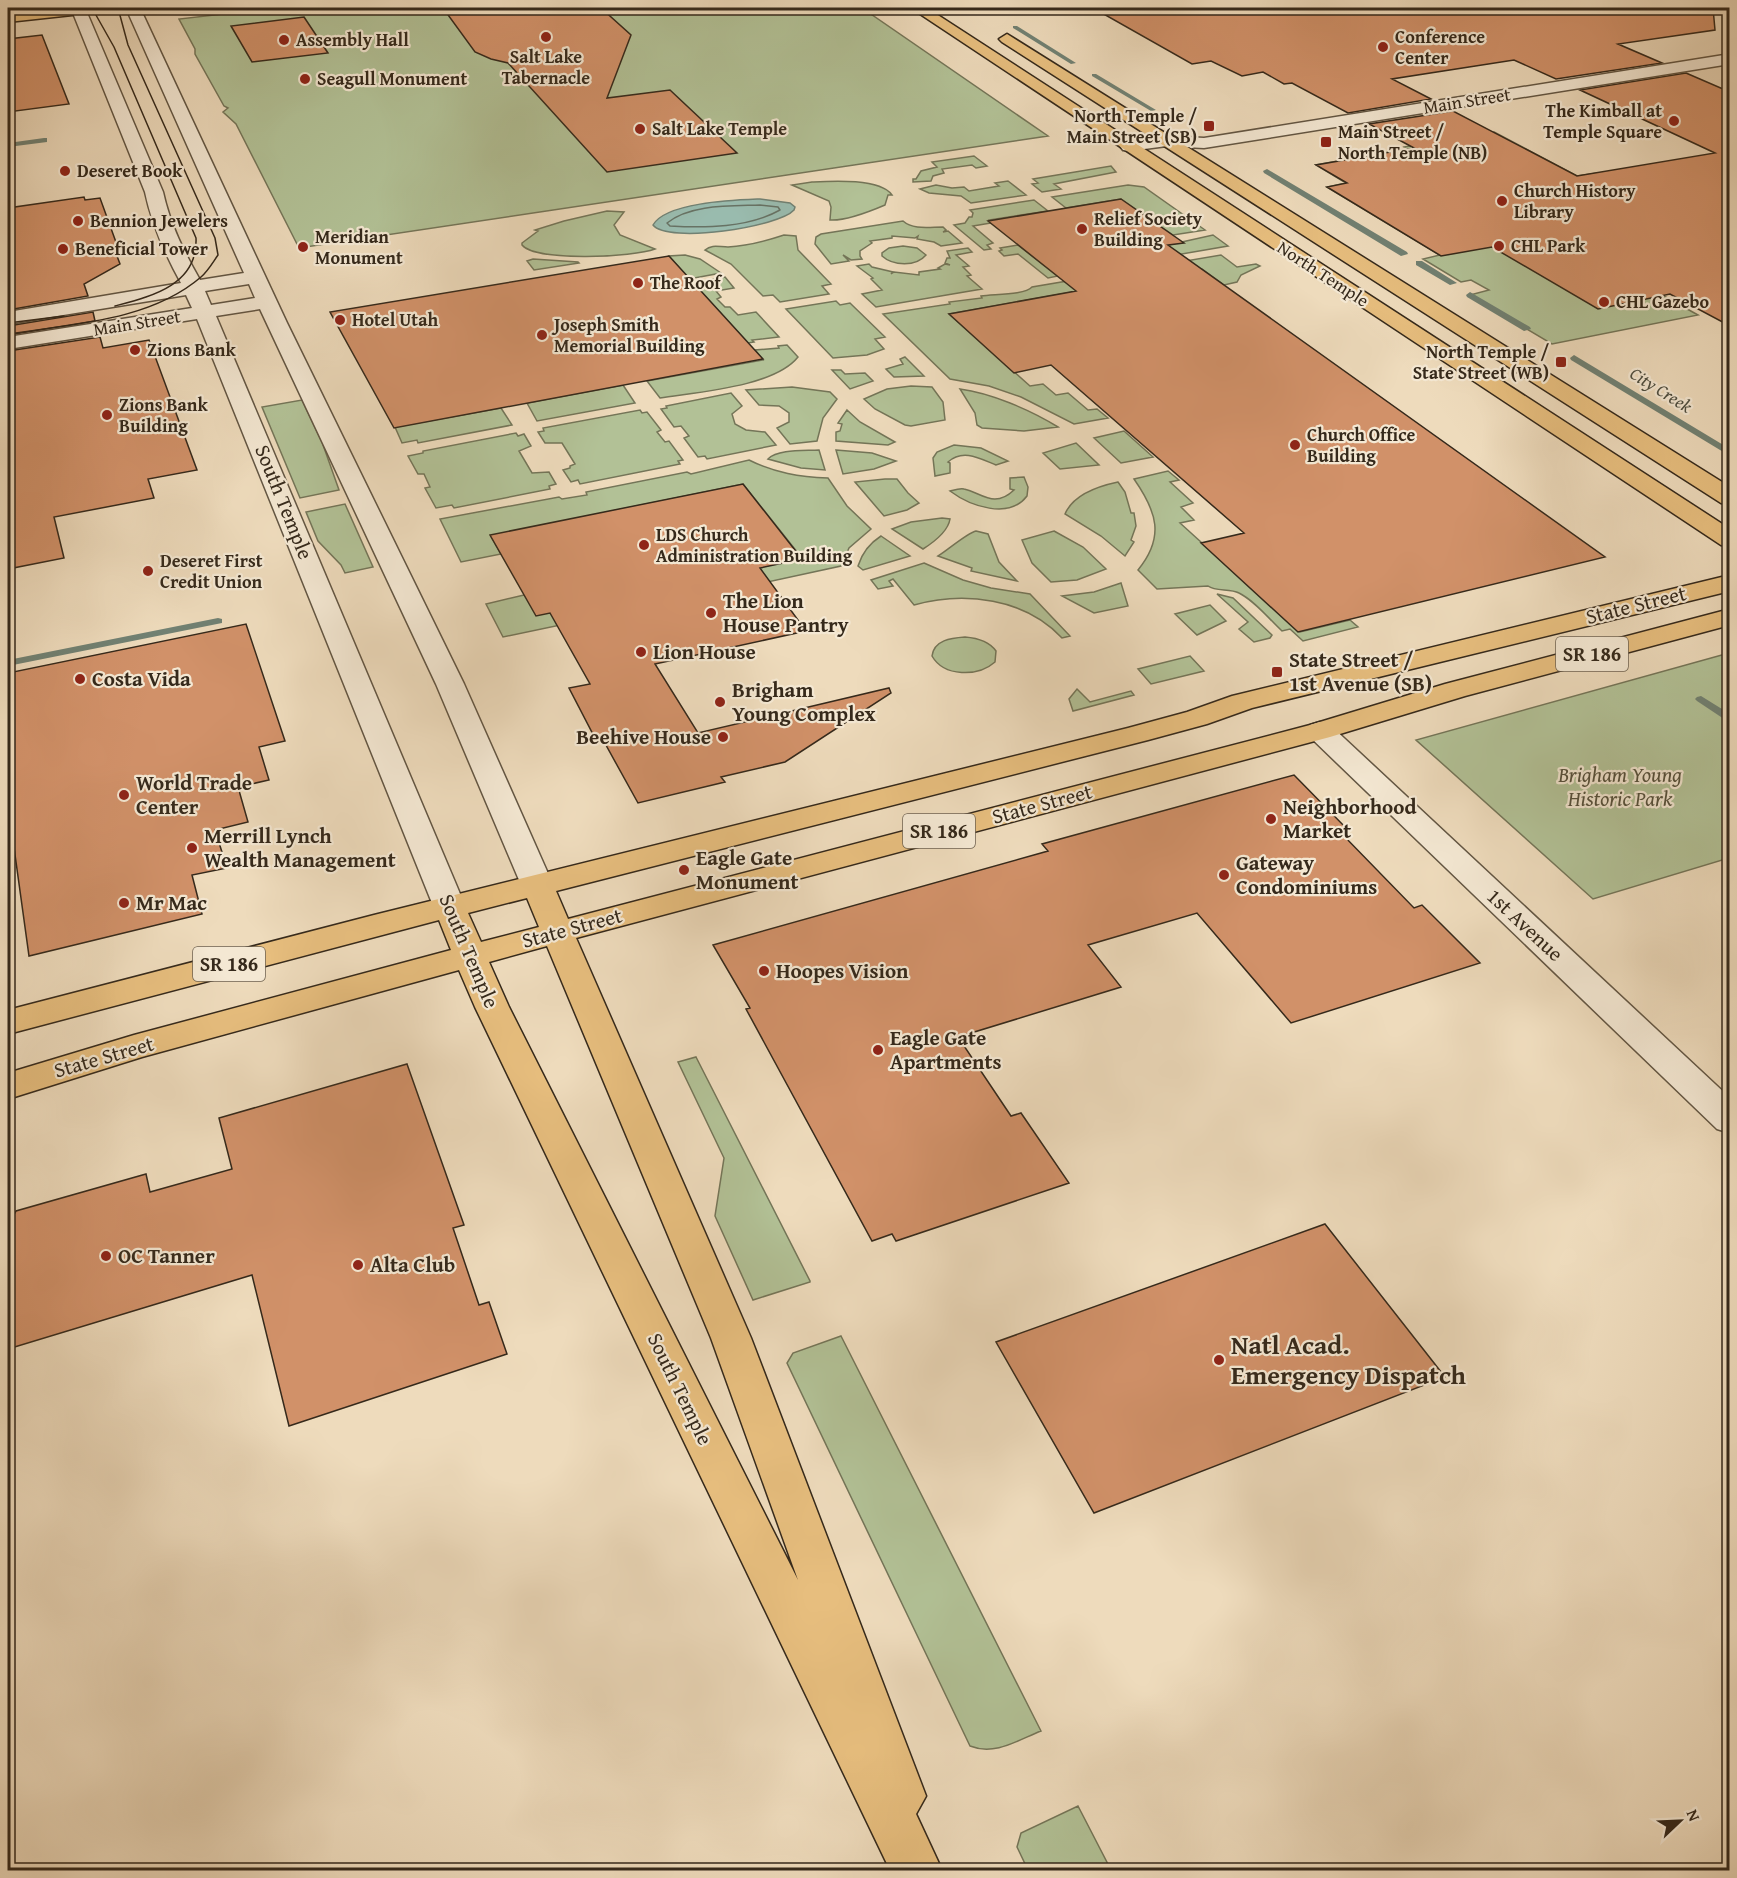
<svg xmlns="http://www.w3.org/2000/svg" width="1737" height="1878" viewBox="0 0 1737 1878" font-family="'Gentium Book Plus',serif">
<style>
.green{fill:#b2c196;stroke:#747558;stroke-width:1.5}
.water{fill:#99bbae;stroke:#718173;stroke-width:1.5}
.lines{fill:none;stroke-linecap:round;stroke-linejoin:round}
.shore{stroke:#677264;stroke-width:1.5}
.stream{fill:#718173;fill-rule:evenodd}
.building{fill:#d19169;stroke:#35291b;stroke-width:1.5}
.minor-casing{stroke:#635643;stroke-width:3}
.major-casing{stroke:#35291b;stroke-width:3}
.minor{fill:#f4e8d3;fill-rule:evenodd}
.major{fill:#e7be7e;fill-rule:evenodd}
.tram{stroke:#35291b;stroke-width:1.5}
.poi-dot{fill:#8f2418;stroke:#f4e8d3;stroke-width:2}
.labels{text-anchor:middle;stroke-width:4.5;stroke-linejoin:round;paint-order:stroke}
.far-poi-label{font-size:18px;font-weight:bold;fill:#35291b;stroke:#f4e8d3;text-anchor:start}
.far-street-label{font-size:18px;fill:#35291b;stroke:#f4e8d3}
.far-water-label{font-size:18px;font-style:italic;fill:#4e4e40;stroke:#f4e8d3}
.shield{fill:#f4e8d3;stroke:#6e6252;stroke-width:1.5}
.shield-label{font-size:20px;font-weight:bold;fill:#35291b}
.street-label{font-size:21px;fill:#35291b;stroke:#f4e8d3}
.poi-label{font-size:21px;font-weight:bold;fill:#35291b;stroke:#f4e8d3;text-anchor:start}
.park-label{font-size:21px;font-style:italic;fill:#544f3a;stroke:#f4e8d3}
.near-poi-label{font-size:26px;font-weight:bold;fill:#35291b;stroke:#f4e8d3;text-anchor:start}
</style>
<rect width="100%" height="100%" fill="#eedbbc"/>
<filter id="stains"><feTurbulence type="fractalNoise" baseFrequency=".00333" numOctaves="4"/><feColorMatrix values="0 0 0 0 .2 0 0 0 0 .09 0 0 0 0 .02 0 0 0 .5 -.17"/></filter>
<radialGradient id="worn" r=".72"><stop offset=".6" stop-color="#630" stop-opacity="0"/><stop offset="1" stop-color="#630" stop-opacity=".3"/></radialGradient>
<!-- green -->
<path class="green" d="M277 8H862L1048 136 299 248 236 124 223 112 228 108 224 106 195 54V49L179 19Z
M1494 132 1577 176 1597 173 1678 213 1556 236 1698 315 1552 344 1470 295 1489 290 1471 280 1461 282 1423 259 1440 255 1327 187 1346 183 1316 165 1406 149 1404 147Z
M974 156 987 166 976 168 972 165 942 169 944 173 933 176 931 181 913 182V179H916L921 171 937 167 932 162Z
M1111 166 1116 172 1054 184 1061 189 1042 192 1032 184 1038 183 1033 179Z
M1008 181 1026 195 971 203 961 196 929 193 920 189 936 185 952 188 964 187 969 191 999 186 995 183Z
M812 182C831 181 880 178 892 195H888L885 205C871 211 845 221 830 220L831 207 829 201 792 185Z
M1128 185 1144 187 1205 230 1173 235 1121 199 1066 208 1052 197Z
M1034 200 1048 211 989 220 991 223 973 226 993 243 987 245 991 249 984 250 954 225 965 223 969 217H972L973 213 970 210Z
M607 211 624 212 614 225 620 235 655 249C634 257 536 262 522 245V243L538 231 535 230 564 221Z
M903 221C913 230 929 227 943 227L946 230 943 232 948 231 962 243 941 246 934 242 917 239 918 236 915 238 892 236V238L870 241 872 243 860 251V256L862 259 851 260 843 255 849 261 831 264 815 244 816 237 821 234Z
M784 235 796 236 798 250 831 284 822 286 829 294 780 302 773 295 763 296 731 264 705 250C712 244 719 247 728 247 747 246 766 241 784 235Z
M1213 235 1228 246 1176 255 1164 246Z
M1018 245 1045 266 1066 263 1068 274 1048 278 1018 254 1004 256 999 251 1002 250 1000 248Z
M903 246 917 248 926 255C916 267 893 266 882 256V253L889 248Z
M968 248 972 252 956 255 969 266 963 267 971 275 967 276 982 289 876 307 862 294 882 290 871 279 873 278 857 266 869 264 872 267 893 272 891 274 894 272 919 275V272L940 269 938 268 945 264 950 265 945 263 947 258H950L947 251Z
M685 255 700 259 721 273 689 279 669 256Z
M1221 255 1237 267 1256 264 1260 266 1241 275 1237 282 1224 285 1202 269 949 314 1030 386 1043 384 1056 395 1068 393 1088 410 1097 409 1108 418 1074 424 1021 397 989 386 950 379 883 314 950 304 949 302 982 298 981 296C994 294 1025 295 1032 287Z
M533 259 578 262 579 263 534 270 527 261Z
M725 277 734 288 716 291 721 297 717 299 725 307H730L738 315 756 312 779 337 752 340 754 342 748 343 693 283Z
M836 301 840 305 850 303 885 337 875 339 884 349 867 355 833 358 786 309Z
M787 345 798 357C774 387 697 392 660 398L647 381 763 360 755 350 779 348 778 346Z
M905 357 924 376 894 377 886 369 903 364 900 359Z
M832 370H841L845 374 865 373 873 381 850 389Z
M623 385 635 403 537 421 527 403Z
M911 386 932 387 943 402 945 420 911 426 905 425 875 409 864 399 887 389Z
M792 387 830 392 837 399 823 418 817 441 790 444 777 428 789 422V413L779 406 759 405 746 390Z
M960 389C990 393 1029 409 1058 427L1024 431 982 428 977 425 975 413Z
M731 393 742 406 732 414 735 424 746 430 765 432 776 445 707 459 705 456 698 457 684 438 689 436 681 426 674 427 661 409 667 408 666 406Z
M302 400 322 442 339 490 300 498 262 407Z
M501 408 512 425 418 443 417 440 402 443 395 427Z
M640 410 642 413 647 412 661 430 657 432 665 442 669 441 683 460 678 461 680 464 580 484 578 480 571 482 563 470 570 468V466L575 464 562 443H545L538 432 544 431 543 428Z
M847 410 860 422 895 442 888 445 836 441V432L840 431 842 424 838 423Z
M1124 431 1153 457 1121 463 1094 438Z
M516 433 518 436 524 434 531 446 519 451 532 473 549 472 556 484 549 486 550 489 454 508 452 505 436 508 425 488 430 487 424 474H418L408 456 423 453V451Z
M1076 443 1099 465 1060 469 1043 453Z
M954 445 981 448 1008 461 996 465C981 459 963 448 948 462L950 463V473L935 476 933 458 937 452Z
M819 450 825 470 801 468 768 459C778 449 804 451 819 450Z
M836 450 872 453 896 461 874 469 843 474Z
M749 460C775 473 800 477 828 478L847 506 871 529 849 548 841 566 763 583 753 569 802 558 743 484 491 536 501 554 461 562 440 519 559 497 562 499 587 495 586 492 687 472 691 474Z
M1168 471 1179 480 1170 482 1193 503 1181 507 1194 520 1180 523 1300 632 1350 620 1358 627 1303 641 1290 629 1282 631C1269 619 1255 601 1239 593 1230 588 1216 592 1208 586L1157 589 1138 570C1165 537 1157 512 1134 479Z
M1024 477 1028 487 1027 496C1009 520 970 506 950 491 954 490 960 488 964 489 982 493 994 509 1014 490L1010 489V478Z
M885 479H897L908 493 919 503 907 510 884 516 855 482Z
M1118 482 1125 492 1131 513H1134L1136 526 1131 540 1134 542 1125 556 1101 536 1065 514C1073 495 1099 486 1118 482Z
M345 504 373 567 345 573 341 565 318 541 306 512Z
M942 518 950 519C948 532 934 542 923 549L892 529 911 522Z
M976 531 988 534 999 562 1017 581 971 571 972 568 938 556C948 550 967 533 976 531Z
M1054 531 1083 547 1106 569 1077 580 1051 582 1032 563 1022 540Z
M881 536 910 556 863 570 858 566C862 553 870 543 881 536Z
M924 563 963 580 991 588 1030 594 1070 636 1062 638C1025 598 964 591 914 605L893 579 889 581 893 586 878 589 871 580Z
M1121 583 1128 606 1094 613 1062 596 1094 592Z
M665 588 689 598 503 637 486 604 524 595Z
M1217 594 1233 598 1272 635 1270 638 1254 642 1239 629 1248 622Z
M1210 605 1226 621 1197 635 1175 614Z
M965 637C977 638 989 641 996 651L995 662C978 677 944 677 932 656 934 640 951 638 965 637Z
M1729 653V858L1593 899 1416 740Z
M1190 656 1204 671 1151 684 1138 669Z
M1077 689 1090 702 1131 691 1134 695 1073 711 1069 699Z
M696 1057 810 1281V1282L753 1300 715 1216 724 1158 678 1062Z
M841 1336 1041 1731C1018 1740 995 1756 970 1746L787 1363 793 1353Z
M1078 1806 1111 1870H1028L1017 1847 1021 1833Z"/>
<!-- water -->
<path class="water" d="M760 199 790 203 795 207 794 210C779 227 668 244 653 225 666 202 736 200 760 199Z"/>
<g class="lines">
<!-- shore -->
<path class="shore" d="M760 205 778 207 780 210C748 228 705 228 670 226L667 223C690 204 731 206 760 205Z"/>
<!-- stream -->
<path class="stream" d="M983 8H990L995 11 990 12Z
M1013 26H1017L1076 63 1071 64 1013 28Z
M1092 74H1096L1156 110 1151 111 1092 76Z
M44 138H47V142L8 147V143Z
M1267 169 1407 252 1408 254 1401 256 1264 173 1263 171Z
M1416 261H1422L1457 283 1450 285 1416 265Z
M1470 292 1530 327 1531 329 1524 331 1467 297 1466 295Z
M1574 355 1730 449V456L1571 360 1570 358Z
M218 618 222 619V623L8 666V660Z
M1701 696 1730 714V723L1697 701 1695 699 1697 697Z"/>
</g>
<!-- building -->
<path class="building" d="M443 8H601L631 35 607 98 670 90 737 153 607 172 508 63 491 59 475 52Z
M1093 8H1713L1715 30 1618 44 1662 63 1556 79 1514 60 1392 79 1431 99 1348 113 1292 83 1284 84 1263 72 1242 76 1211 61 1192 64Z
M304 17 328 53 252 62 231 26Z
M42 35 69 104 8 112V39Z
M1686 73 1730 92V326L1670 294 1598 309 1492 247 1441 256 1327 187 1347 183 1316 165 1414 148 1369 124 1453 111 1577 176 1715 153 1580 90Z
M84 197 85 200 100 198 121 256H117L120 264 84 284 88 296 8 310V208Z
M1121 199 1184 243 1168 245 1605 557 1298 632 1201 543 1244 533 1051 365 1014 373 949 314 1076 291 988 221Z
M669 256 763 359 394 428 330 312Z
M93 312 95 321 8 335V326Z
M100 337 103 348 149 340 197 470 148 479 154 498 54 517 64 558 8 569V351Z
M743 484 802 559 760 568 806 631 655 664 698 733 889 688 891 693 785 762 721 777 725 782 638 803 602 738 596 740 569 688 590 684 550 613 536 616 490 535Z
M246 624 285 741 259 747 269 780 238 787 248 822 215 830 227 868 192 875 202 914 29 956 8 804V673Z
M1294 775 1349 831 1341 833 1414 908 1422 905 1480 963 1291 1023 1197 913 1088 945 1121 987 958 1037 1011 1116 1021 1113 1069 1183 896 1241 892 1234 872 1241 746 1009 750 1008 713 945 1048 851 1042 844Z
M407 1064 464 1225 453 1228 479 1305 489 1302 507 1354 289 1426 252 1275 8 1349V1224L16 1211 146 1174 150 1192 232 1169 219 1118Z
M1325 1224 1445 1377 1094 1513 996 1342Z"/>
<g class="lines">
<defs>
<path id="minor" d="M71 8H85L163 192C170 224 184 252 200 280L244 273 126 8H140L287 323 464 684 554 887 549 894 538 897 527 894 522 887 436 684 260 309 216 316 466 908 461 915 450 918 439 915 434 908 197 319 8 349V337L192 308 186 295 8 324V312L181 283C165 254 152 225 145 192ZM249 284 255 298 211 305 205 291Z
M1730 54V64L1204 148 1167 146 1129 151 1123 150 1120 146 1123 142 1129 141 1167 136 1204 138Z
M1320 722 1330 725 1730 1098V1133L1717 1129 1310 737 1306 731 1310 725Z"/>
<path id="major" d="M64 8H107L100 12 8 22V14Z
M911 8H927L1730 529V547L1721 545Z
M1007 34 1730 487V505L1721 503 1002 42 999 39Z
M1730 575V591L1252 708 1207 724 1148 740 556 891 568 919 1310 725 1445 684 1730 609V625L1465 696 1330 737 576 938 751 1338 926 1796 916 1814 942 1870H890L475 1007 459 970 142 1057 8 1099V1073L134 1035 451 950 439 920 8 1034V1010L374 915 1128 728 1187 712 1232 696ZM527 898 539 927 481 942 468 913ZM547 946 711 1338 798 1580 509 1007 489 962Z"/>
</defs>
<!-- minor casing -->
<use href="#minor" class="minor-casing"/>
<!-- major casing -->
<use href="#major" class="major-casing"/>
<!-- minor -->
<use href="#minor" class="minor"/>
<!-- major -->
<use href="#major" class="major"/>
<!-- tram -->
<path class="tram" d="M92 8 114 47 196 238C198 285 152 296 115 306
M8 323 64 316
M8 334C72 324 150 321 201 277 208 271 213 262 218 255L215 238 128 45 118 8"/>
</g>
<!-- markers -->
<g class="poi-dot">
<circle cx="546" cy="37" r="6"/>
<circle cx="284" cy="40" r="6"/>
<circle cx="1383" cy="47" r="6"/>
<circle cx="305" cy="79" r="6"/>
<circle cx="1674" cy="121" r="6"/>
<rect x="1203" y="120" width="12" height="12" rx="3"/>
<circle cx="640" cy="129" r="6"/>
<rect x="1320" y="136" width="12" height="12" rx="3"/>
<circle cx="65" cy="171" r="6"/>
<circle cx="1502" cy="201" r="6"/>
<circle cx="78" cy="221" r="6"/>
<circle cx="1082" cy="229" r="6"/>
<circle cx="1499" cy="246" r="6"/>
<circle cx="303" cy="247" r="6"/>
<circle cx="63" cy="249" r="6"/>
<circle cx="638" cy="283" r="6"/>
<circle cx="1604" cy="302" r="6"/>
<circle cx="340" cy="320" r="6"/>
<circle cx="542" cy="335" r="6"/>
<circle cx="135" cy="350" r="6"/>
<rect x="1555" y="356" width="12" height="12" rx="3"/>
<circle cx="107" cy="415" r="6"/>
<circle cx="1295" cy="445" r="6"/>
<circle cx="644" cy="545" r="6"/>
<circle cx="148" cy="571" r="6"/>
<circle cx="711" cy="613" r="6"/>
<circle cx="641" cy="652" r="6"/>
<rect x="1271" y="666" width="12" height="12" rx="3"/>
<circle cx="80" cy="679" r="6"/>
<circle cx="720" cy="702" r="6"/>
<circle cx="723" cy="737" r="6"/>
<circle cx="124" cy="795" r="6"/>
<circle cx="1271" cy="819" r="6"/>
<circle cx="192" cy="848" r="6"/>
<circle cx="684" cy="870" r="6"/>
<circle cx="1224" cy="875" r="6"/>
<circle cx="124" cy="903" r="6"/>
<circle cx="764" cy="971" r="6"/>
<circle cx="878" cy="1050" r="6"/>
<circle cx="106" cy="1256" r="6"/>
<circle cx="358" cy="1265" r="6"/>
<circle cx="1219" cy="1360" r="6"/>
</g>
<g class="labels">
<!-- far-poi labels -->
<g class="far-poi-label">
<text x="1395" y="43">Conference<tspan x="1395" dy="21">Center</tspan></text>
<text x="296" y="46">Assembly Hall</text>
<text x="546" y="63" text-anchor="middle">Salt Lake<tspan x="546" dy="21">Tabernacle</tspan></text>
<text x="317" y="85">Seagull Monument</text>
<text x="1662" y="117" text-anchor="end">The Kimball at<tspan x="1662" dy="21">Temple Square</tspan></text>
<text x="1197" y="122" text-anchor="end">North Temple /<tspan x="1197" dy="21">Main Street (SB)</tspan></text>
<text x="652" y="135">Salt Lake Temple</text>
<text x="1338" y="138">Main Street /<tspan x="1338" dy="21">North Temple (NB)</tspan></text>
<text x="77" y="177">Deseret Book</text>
<text x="1514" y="197">Church History<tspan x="1514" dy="21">Library</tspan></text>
<text x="1094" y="225">Relief Society<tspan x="1094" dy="21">Building</tspan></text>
<text x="90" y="227">Bennion Jewelers</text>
<text x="315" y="243">Meridian<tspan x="315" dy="21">Monument</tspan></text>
<text x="1511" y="252">CHL Park</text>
<text x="75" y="255">Beneficial Tower</text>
<text x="650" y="289">The Roof</text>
<text x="1616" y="308">CHL Gazebo</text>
<text x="352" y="326">Hotel Utah</text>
<text x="554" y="331">Joseph Smith<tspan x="554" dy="21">Memorial Building</tspan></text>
<text x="147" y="356">Zions Bank</text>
<text x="1549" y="358" text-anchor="end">North Temple /<tspan x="1549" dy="21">State Street (WB)</tspan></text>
<text x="119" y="411">Zions Bank<tspan x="119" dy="21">Building</tspan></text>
<text x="1307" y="441">Church Office<tspan x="1307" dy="21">Building</tspan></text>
<text x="656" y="541">LDS Church<tspan x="656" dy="21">Administration Building</tspan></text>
<text x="160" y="567">Deseret First<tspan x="160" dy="21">Credit Union</tspan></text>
</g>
<!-- far-street labels -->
<g class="far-street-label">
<text transform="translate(1467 101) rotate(-9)" y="6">Main Street</text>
<text transform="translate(1323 274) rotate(33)" y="6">North Temple</text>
<text transform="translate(137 323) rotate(-9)" y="6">Main Street</text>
</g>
<!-- far-water labels -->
<g class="far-water-label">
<text transform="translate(1661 390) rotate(32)" y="6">City Creek</text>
</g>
<!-- shield labels -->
<g class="shield">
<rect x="1556" y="637" width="72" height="34" rx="4.5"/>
<rect x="903" y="814" width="72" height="34" rx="4.5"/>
<rect x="193" y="947" width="72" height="34" rx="4.5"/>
</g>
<g class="shield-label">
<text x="1592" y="661">SR 186</text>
<text x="939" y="838">SR 186</text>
<text x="229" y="971">SR 186</text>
</g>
<!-- street labels -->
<g class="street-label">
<text transform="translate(284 502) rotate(68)" y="7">South Temple</text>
<text transform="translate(1636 605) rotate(-14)" y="7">State Street</text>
<text transform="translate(1042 804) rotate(-15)" y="7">State Street</text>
<text transform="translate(1525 925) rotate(43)" y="7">1st Avenue</text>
<text transform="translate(572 928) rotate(-15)" y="7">State Street</text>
<text transform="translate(469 951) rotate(67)" y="7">South Temple</text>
<text transform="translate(104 1057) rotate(-16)" y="7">State Street</text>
<text transform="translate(680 1389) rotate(64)" y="7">South Temple</text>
</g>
<!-- poi labels -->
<g class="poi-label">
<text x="723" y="608">The Lion<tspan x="723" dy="24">House Pantry</tspan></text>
<text x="653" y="659">Lion House</text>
<text x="1289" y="667">State Street /<tspan x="1289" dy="24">1st Avenue (SB)</tspan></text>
<text x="92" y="686">Costa Vida</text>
<text x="732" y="697">Brigham<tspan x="732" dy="24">Young Complex</tspan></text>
<text x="711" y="744" text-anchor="end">Beehive House</text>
<text x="136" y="790">World Trade<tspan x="136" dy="24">Center</tspan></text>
<text x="1283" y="814">Neighborhood<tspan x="1283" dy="24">Market</tspan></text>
<text x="204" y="843">Merrill Lynch<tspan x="204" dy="24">Wealth Management</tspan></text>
<text x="696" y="865">Eagle Gate<tspan x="696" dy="24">Monument</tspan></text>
<text x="1236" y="870">Gateway<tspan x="1236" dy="24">Condominiums</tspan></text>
<text x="136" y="910">Mr Mac</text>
<text x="776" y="978">Hoopes Vision</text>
<text x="890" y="1045">Eagle Gate<tspan x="890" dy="24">Apartments</tspan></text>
<text x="118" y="1263">OC Tanner</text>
<text x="370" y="1272">Alta Club</text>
</g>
<!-- park labels -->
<g class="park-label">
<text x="1620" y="782">Brigham Young<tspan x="1620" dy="24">Historic Park</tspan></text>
</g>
<!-- near-poi labels -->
<g class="near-poi-label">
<text x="1231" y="1354">Natl Acad.<tspan x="1231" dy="30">Emergency Dispatch</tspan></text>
</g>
</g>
<!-- margin -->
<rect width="1737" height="1878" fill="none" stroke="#eedbbc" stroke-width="30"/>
<rect x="9" y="9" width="1719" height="1860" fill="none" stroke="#35291b" stroke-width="3"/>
<rect x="15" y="15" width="1707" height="1848" fill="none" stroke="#35291b" stroke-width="1.5"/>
<!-- north arrow -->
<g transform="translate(1680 1821) rotate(67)" stroke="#f4e8d3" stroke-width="4.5" paint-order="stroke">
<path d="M0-4.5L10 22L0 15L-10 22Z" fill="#35291b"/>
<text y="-9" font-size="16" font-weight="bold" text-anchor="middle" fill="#35291b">N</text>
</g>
<rect width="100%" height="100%" filter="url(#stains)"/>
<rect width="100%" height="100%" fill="url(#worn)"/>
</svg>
